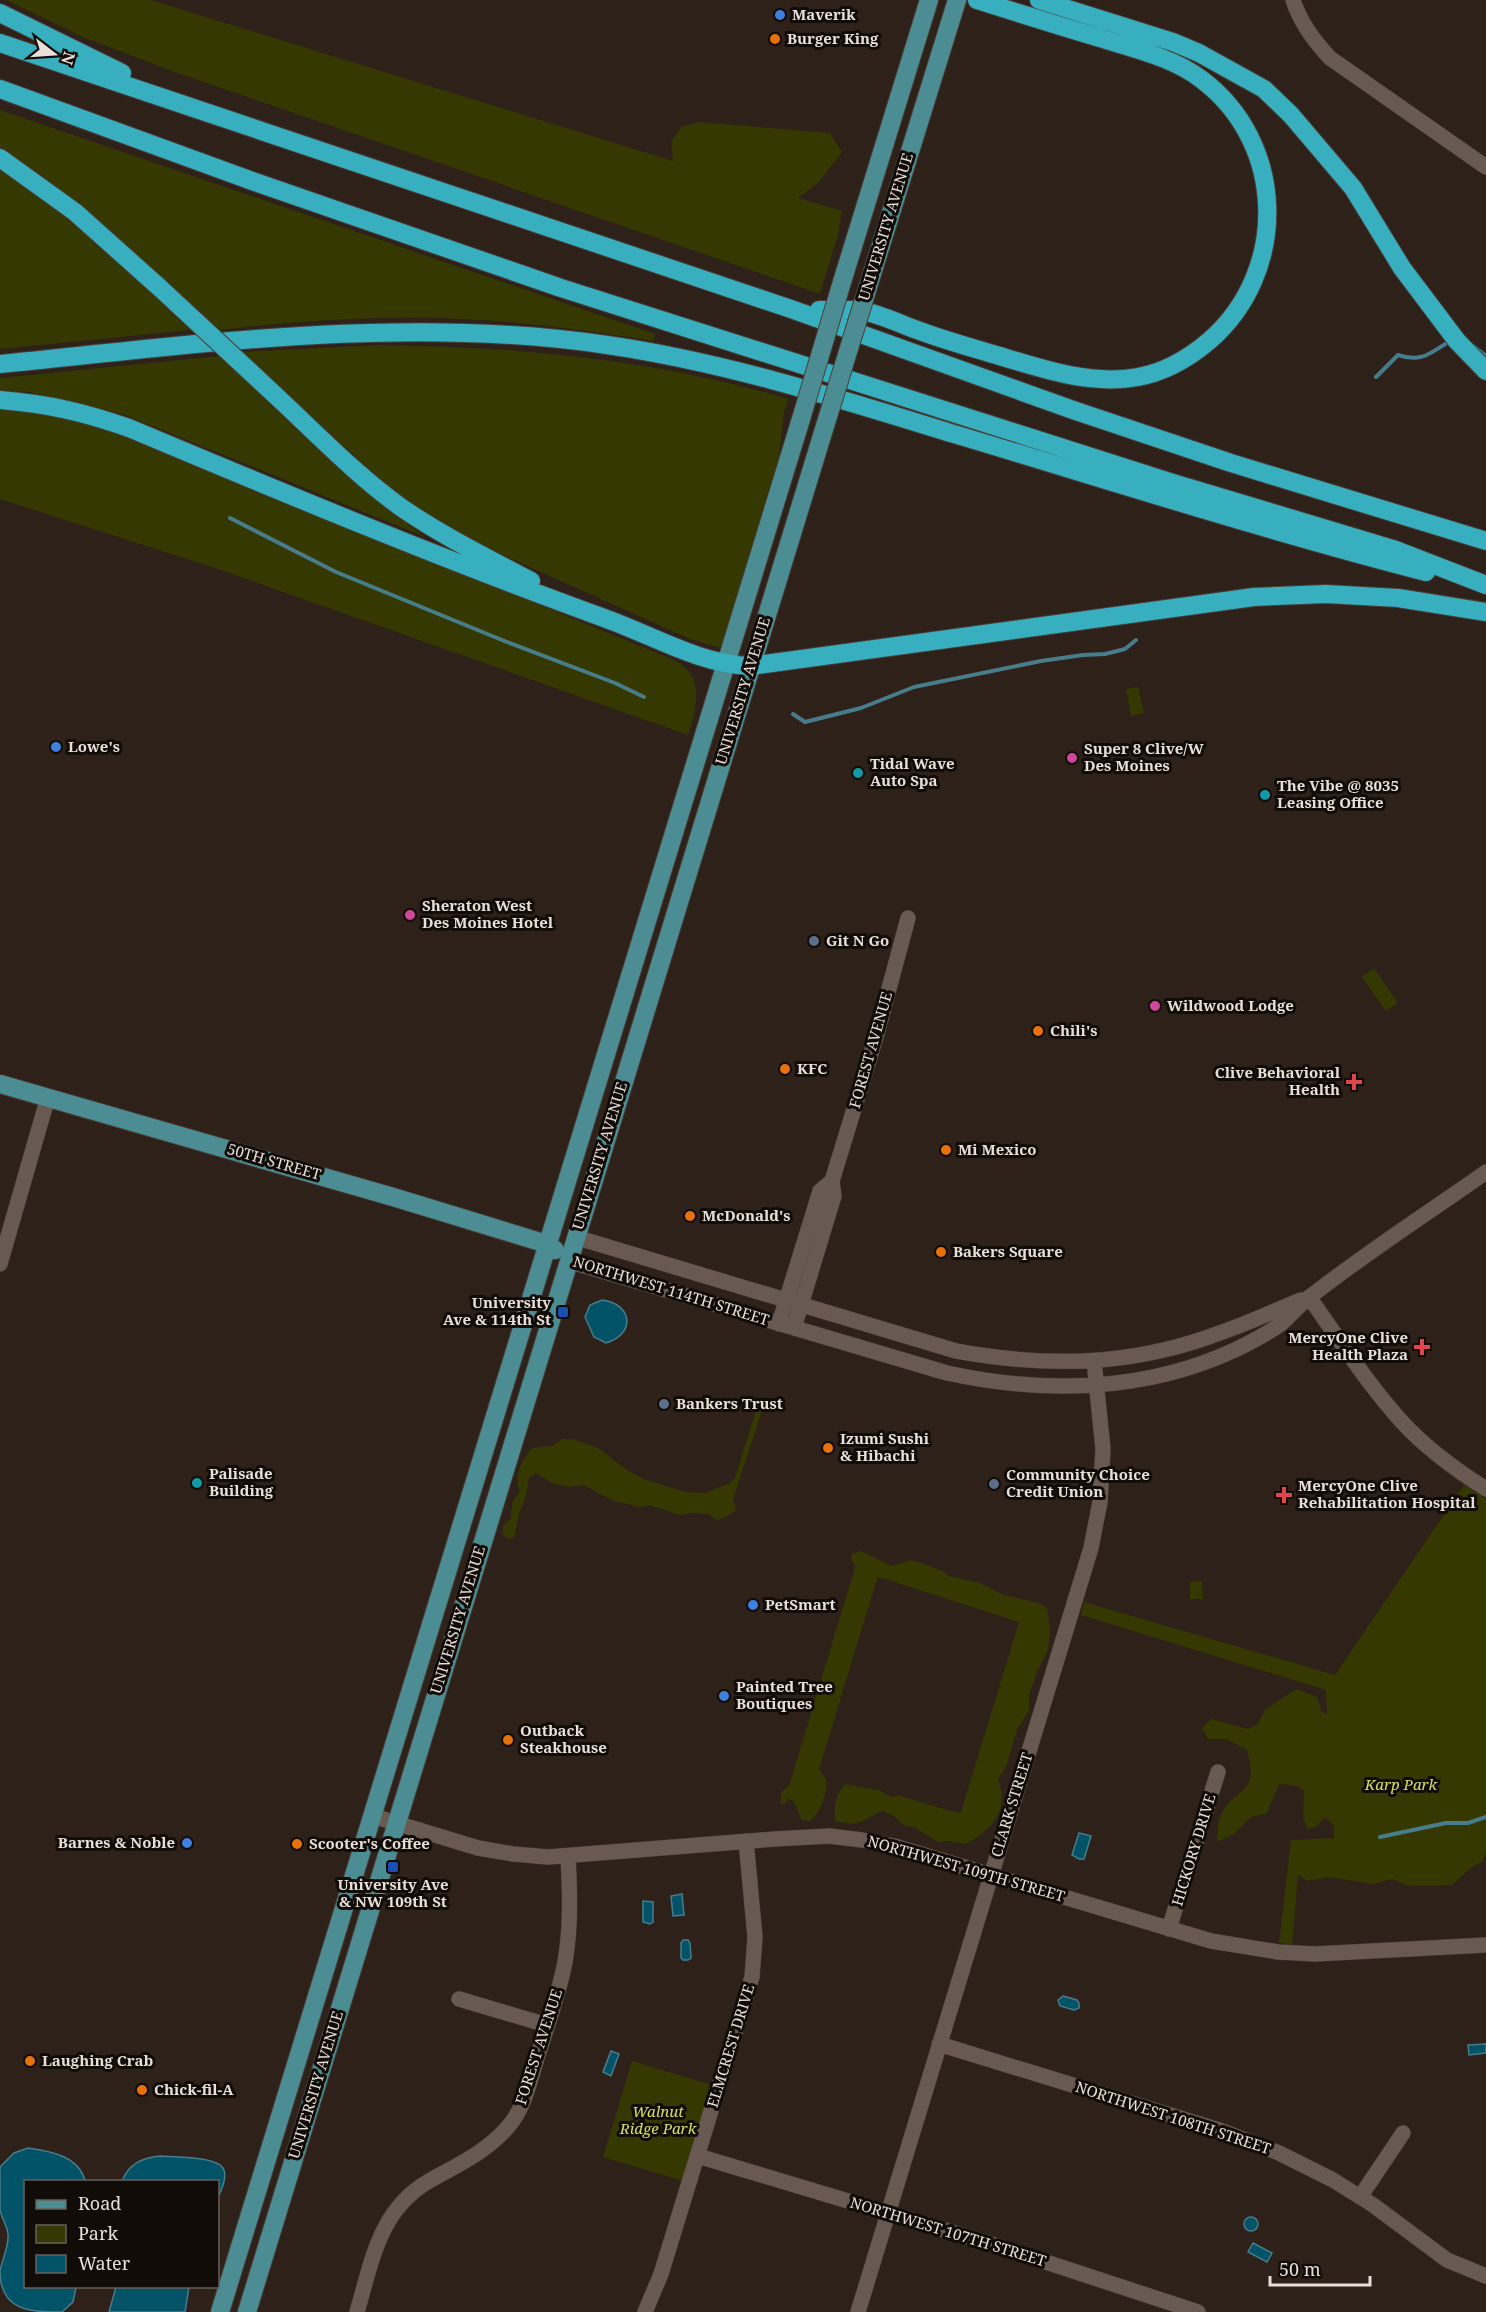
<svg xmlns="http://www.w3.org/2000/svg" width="1486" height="2312" viewBox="0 0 1486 2312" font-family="'Noto Serif',serif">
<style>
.green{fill:#353801}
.water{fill:#025368;stroke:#477d8a;stroke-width:1.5}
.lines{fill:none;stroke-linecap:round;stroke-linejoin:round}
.stream{stroke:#477d8a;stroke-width:4}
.minor-casing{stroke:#483d37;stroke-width:16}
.major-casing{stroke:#483d37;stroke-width:20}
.highway-casing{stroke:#483d37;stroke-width:20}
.minor{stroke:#685a51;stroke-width:15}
.major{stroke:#4b8d93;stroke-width:18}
.highway{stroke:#37afbf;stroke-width:18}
.major-bridge-casing{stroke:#483d37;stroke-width:20;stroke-linecap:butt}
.highway-bridge-casing{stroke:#483d37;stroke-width:20;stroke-linecap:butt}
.major-bridge{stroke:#4b8d93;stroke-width:18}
.highway-bridge{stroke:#37afbf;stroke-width:18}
.shop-dot{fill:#3f7fe0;stroke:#110c08;stroke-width:2}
.food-dot{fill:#e8710a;stroke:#110c08;stroke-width:2}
.hotel-dot{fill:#d1479c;stroke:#110c08;stroke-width:2}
.culture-dot{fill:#0f9aa8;stroke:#110c08;stroke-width:2}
.service-dot{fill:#5c6f8a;stroke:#110c08;stroke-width:2}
.health-dot{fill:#e0444e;stroke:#110c08;stroke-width:2}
.transit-dot{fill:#1a4fb4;stroke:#110c08;stroke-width:2}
.labels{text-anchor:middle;stroke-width:6;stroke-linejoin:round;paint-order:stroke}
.poi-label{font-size:15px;font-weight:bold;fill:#e8dfda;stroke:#110c08;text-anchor:start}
.street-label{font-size:15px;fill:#e8dfda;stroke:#110c08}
.park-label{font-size:15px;font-style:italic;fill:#d6e15c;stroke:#110c08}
</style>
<rect width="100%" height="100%" fill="#2d2119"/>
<!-- green -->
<path class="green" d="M6 0H151L673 161 671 142 681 127 699 122 830 133 842 152 819 182 798 198 842 211 838 235 820 294 172 71 83 37Z
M0 110 655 334 653 341C590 331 527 322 463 319 381 315 299 321 217 330L0 153Z
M0 164 88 231 191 330 0 349Z
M381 345C519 347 655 359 788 399L784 413 779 457 721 648 690 639 481 545 408 502 372 472 241 352Z
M219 356 365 491 425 537 123 414 29 392 0 390V378Z
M0 409C46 411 90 424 134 439L672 659C706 675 697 705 688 735L221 570 0 499Z
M1138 687 1144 713 1131 716 1126 689Z
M1374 968 1398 1003 1386 1011 1362 977Z
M758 1404 763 1408 733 1499 736 1511 726 1517 717 1520 708 1514 694 1513 680 1515 650 1505 640 1507 614 1501 583 1485 568 1487 552 1483 536 1473 529 1478 526 1496 519 1514 514 1538 508 1539 503 1535V1526L511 1518 512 1503 520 1491C513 1476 522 1460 532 1448L552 1446 562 1439H572L598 1448 627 1470 646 1480 686 1492 705 1493 730 1483 735 1478Z
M1464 1485 1486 1499V1853L1482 1862 1472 1867 1452 1885 1409 1886 1392 1879 1373 1884 1328 1877 1308 1881 1298 1875 1292 1944 1279 1943 1291 1840 1334 1838V1826L1325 1817 1316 1827 1308 1829 1303 1818 1304 1791 1297 1786 1279 1784 1267 1813 1251 1817 1234 1834 1217 1842C1218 1835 1217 1825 1220 1818 1231 1786 1261 1799 1247 1750L1226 1739H1208L1202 1728 1211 1719 1248 1729 1257 1725 1265 1710 1296 1689 1317 1697 1322 1712 1327 1714 1326 1690 1081 1615 1084 1602 1335 1675Z
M861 1551 892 1566 911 1560 918 1562 943 1571 948 1576 980 1583 1004 1595 1039 1603 1047 1608 1050 1629 1048 1650 1038 1670 1029 1695V1710L1017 1730 1007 1764 998 1780C1010 1810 992 1831 965 1844L950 1841 938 1842 914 1827 905 1826 894 1816 882 1811C862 1821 858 1827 835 1821 834 1806 835 1794 845 1784L881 1791 891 1797 900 1796 958 1813 961 1812 1019 1622 879 1577 877 1579 819 1769C821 1773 825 1776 826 1781 828 1793 819 1814 810 1821L801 1819 794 1801 788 1799 785 1804H781V1792L789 1786 854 1571 855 1564 851 1560 852 1554Z
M1202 1581 1203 1599H1190V1582Z
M632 2061 712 2085 683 2181 603 2157Z"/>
<!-- water -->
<path class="water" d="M602 1300C633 1304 636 1334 606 1343L594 1337 585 1317 590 1305Z
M1079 1833 1091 1836 1084 1859H1079L1072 1855Z
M682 1894 684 1915 673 1916 671 1896Z
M643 1901 653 1902V1922L650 1924 643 1922Z
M683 1940H688L690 1943 691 1958 688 1960H683L681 1958V1943Z
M1063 1996 1077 2000 1079 2003V2008L1074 2010 1060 2006 1058 2000Z
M1486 2044V2053L1469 2055 1468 2045Z
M611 2051 619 2054 611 2076 603 2072Z
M28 2148C50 2151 79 2156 85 2181L26 2182V2286L76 2287 73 2302 62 2312C32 2312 0 2312 0 2271 2 2259 9 2247 8 2235 8 2226 1 2218 0 2209 0 2195 0 2181 0 2167L14 2153Z
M160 2156C173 2157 219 2156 224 2170 227 2179 221 2190 218 2198V2182L122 2181C129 2164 141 2158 160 2156Z
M1244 2224a7 7 0 1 1 14 0a7 7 0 1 1-14 0Z
M1253 2243 1272 2253 1267 2262 1248 2252Z
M116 2287H189L185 2312H109Z"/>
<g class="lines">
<!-- stream -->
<path class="stream" d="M1472 345 1486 356
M1376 377 1398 355C1422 363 1430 353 1450 341
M230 518 336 572 502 640 615 683 644 697
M793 714 805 722 861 708 914 687 1041 661 1083 655 1105 654 1125 649 1136 640
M1380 1837 1446 1823H1468L1486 1817"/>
<defs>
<path id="minor" d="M1293 0C1300 22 1314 41 1330 58L1486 167
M575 1237 956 1351C1050 1368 1135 1366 1225 1331 1251 1322 1276 1310 1301 1300
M568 1261 947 1373C1044 1394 1146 1392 1237 1349 1251 1342 1268 1333 1281 1324 1291 1315 1300 1304 1311 1296 1367 1252 1428 1213 1486 1172
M0 1264 48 1097
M1309 1297C1339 1339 1368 1385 1403 1423 1427 1449 1456 1470 1486 1489
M779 1324 820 1191 832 1181
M794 1328 834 1196 832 1181 876 1037 908 918
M373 1816 478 1848 513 1854 548 1857 775 1839 829 1836 862 1840 894 1846 1211 1941 1278 1952 1315 1954 1486 1945
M1169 1929 1218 1772
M459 1999 547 2025
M939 2044 1222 2131 1279 2153 1333 2180 1373 2205 1447 2260 1486 2276
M698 2156 991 2244 1198 2312
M1360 2197 1403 2133
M357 2312C372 2261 379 2210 429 2181 457 2165 485 2153 507 2128 524 2110 530 2081 537 2058 547 2026 559 1994 565 1962 571 1927 570 1892 568 1857
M645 2312 661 2274 752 1977 755 1937 746 1841
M858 2312 1091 1548 1100 1502 1103 1449 1094 1361"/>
<path id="major" d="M842 282 929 0
M867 290 957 0
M0 1084 393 1197 547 1244 555 1250
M220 2312 801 419
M247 2312 825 426"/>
<path id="highway" d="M1039 0 1173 42 1199 53 1264 89 1291 115 1353 188 1402 268 1457 341 1486 371
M0 13 122 73
M0 43 791 309 1073 410 1231 463 1486 541
M0 89 255 182 561 288 1173 483 1393 549 1486 585
M0 158 75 212 160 288
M819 310C833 310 848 309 862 311 881 314 902 325 920 331 944 340 969 347 993 354 1040 368 1089 386 1138 377 1165 372 1189 358 1209 341 1289 272 1287 143 1201 79 1172 57 1134 49 1100 38 1059 26 1018 13 977 0
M0 364C201 344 405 315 607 345 725 362 840 399 954 434 1111 481 1267 531 1426 572
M274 394C316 433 356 475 402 508 443 536 487 558 531 581
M0 400C48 404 83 412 129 428 286 494 444 560 604 618 652 635 699 664 750 666L1254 597 1326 594 1398 598 1486 612"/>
</defs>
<!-- minor casing -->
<use href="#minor" class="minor-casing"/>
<!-- major casing -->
<use href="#major" class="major-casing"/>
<!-- highway casing -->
<use href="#highway" class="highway-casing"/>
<!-- minor -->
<use href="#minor" class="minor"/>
<!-- major -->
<use href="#major" class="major"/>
<!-- highway -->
<use href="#highway" class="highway"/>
<defs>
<path id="major-bridge" d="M801 419 842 282
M825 426 867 290"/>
<path id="highway-bridge" d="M160 288 274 394"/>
</defs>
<!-- major-bridge casing -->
<use href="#major-bridge" class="major-bridge-casing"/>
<!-- highway-bridge casing -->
<use href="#highway-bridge" class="highway-bridge-casing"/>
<!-- major-bridge -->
<use href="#major-bridge" class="major-bridge"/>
<!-- highway-bridge -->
<use href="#highway-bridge" class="highway-bridge"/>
</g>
<!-- markers -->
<g class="shop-dot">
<circle cx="780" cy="15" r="6"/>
<circle cx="56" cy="747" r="6"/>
<circle cx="753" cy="1605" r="6"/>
<circle cx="724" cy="1696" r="6"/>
<circle cx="187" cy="1843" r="6"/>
</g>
<g class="food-dot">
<circle cx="775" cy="39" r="6"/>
<circle cx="1038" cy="1031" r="6"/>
<circle cx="785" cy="1069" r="6"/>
<circle cx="946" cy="1150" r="6"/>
<circle cx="690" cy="1216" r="6"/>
<circle cx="941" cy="1252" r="6"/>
<circle cx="828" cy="1448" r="6"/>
<circle cx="508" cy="1740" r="6"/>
<circle cx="297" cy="1844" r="6"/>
<circle cx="30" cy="2061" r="6"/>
<circle cx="142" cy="2090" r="6"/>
</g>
<g class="hotel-dot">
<circle cx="1072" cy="758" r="6"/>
<circle cx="410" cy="915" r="6"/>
<circle cx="1155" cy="1006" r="6"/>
</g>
<g class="culture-dot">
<circle cx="858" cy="773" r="6"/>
<circle cx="1265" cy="795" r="6"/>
<circle cx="197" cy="1483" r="6"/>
</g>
<g class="service-dot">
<circle cx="814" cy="941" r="6"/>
<circle cx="664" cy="1404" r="6"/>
<circle cx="994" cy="1484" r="6"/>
</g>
<g class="health-dot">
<path d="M1351 1073h6v6h6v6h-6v6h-6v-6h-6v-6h6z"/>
<path d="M1419 1338h6v6h6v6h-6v6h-6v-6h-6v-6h6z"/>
<path d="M1281 1486h6v6h6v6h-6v6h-6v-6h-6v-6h6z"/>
</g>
<g class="transit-dot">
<rect x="557" y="1306" width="12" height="12" rx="3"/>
<rect x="387" y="1861" width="12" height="12" rx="3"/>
</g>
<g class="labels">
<!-- poi labels -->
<g class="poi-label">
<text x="792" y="20">Maverik</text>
<text x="787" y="44">Burger King</text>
<text x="68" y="752">Lowe's</text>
<text x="1084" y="754">Super 8 Clive/W<tspan x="1084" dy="17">Des Moines</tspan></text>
<text x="870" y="769">Tidal Wave<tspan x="870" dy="17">Auto Spa</tspan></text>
<text x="1277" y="791">The Vibe @ 8035<tspan x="1277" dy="17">Leasing Office</tspan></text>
<text x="422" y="911">Sheraton West<tspan x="422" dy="17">Des Moines Hotel</tspan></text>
<text x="826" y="946">Git N Go</text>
<text x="1167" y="1011">Wildwood Lodge</text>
<text x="1050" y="1036">Chili's</text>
<text x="797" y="1074">KFC</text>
<text x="1340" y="1078" text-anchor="end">Clive Behavioral<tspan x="1340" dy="17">Health</tspan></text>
<text x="958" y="1155">Mi Mexico</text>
<text x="702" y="1221">McDonald's</text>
<text x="953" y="1257">Bakers Square</text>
<text x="551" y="1308" text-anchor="end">University<tspan x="551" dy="17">Ave &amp; 114th St</tspan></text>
<text x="1408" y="1343" text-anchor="end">MercyOne Clive<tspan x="1408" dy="17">Health Plaza</tspan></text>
<text x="676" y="1409">Bankers Trust</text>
<text x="840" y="1444">Izumi Sushi<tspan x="840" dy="17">&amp; Hibachi</tspan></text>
<text x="209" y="1479">Palisade<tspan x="209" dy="17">Building</tspan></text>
<text x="1006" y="1480">Community Choice<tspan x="1006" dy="17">Credit Union</tspan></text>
<text x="1298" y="1491">MercyOne Clive<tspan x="1298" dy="17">Rehabilitation Hospital</tspan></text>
<text x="765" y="1610">PetSmart</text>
<text x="736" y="1692">Painted Tree<tspan x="736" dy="17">Boutiques</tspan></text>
<text x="520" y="1736">Outback<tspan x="520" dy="17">Steakhouse</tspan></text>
<text x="175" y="1848" text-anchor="end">Barnes &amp; Noble</text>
<text x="309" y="1849">Scooter's Coffee</text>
<text x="393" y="1890" text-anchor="middle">University Ave<tspan x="393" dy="17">&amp; NW 109th St</tspan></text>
<text x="42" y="2066">Laughing Crab</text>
<text x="154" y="2095">Chick-fil-A</text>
</g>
<!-- street labels -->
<g class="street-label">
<text transform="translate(886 227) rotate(-73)" y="5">UNIVERSITY AVENUE</text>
<text transform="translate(743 691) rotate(-73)" y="5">UNIVERSITY AVENUE</text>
<text transform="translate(871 1050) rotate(-74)" y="5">FOREST AVENUE</text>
<text transform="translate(600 1156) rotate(-73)" y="5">UNIVERSITY AVENUE</text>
<text transform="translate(274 1162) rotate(16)" y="5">50TH STREET</text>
<text transform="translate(671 1291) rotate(17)" y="5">NORTHWEST 114TH STREET</text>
<text transform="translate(458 1620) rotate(-73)" y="5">UNIVERSITY AVENUE</text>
<text transform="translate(1012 1805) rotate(-73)" y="5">CLARK STREET</text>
<text transform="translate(1194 1850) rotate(-73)" y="5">HICKORY DRIVE</text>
<text transform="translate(966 1869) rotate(16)" y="5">NORTHWEST 109TH STREET</text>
<text transform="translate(731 2046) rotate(-73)" y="5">ELMCREST DRIVE</text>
<text transform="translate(539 2047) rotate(-72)" y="5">FOREST AVENUE</text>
<text transform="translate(316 2085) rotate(-73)" y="5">UNIVERSITY AVENUE</text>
<text transform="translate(1173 2118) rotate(18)" y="5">NORTHWEST 108TH STREET</text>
<text transform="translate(948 2232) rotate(17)" y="5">NORTHWEST 107TH STREET</text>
</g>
<!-- park labels -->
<g class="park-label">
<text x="1401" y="1790">Karp Park</text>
<text x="658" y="2117">Walnut<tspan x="658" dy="17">Ridge Park</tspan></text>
</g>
</g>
<!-- legend -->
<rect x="24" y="2180" width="195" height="108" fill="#110c08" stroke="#67605c" stroke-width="1.5"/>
<rect x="36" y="2200" width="30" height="9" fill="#4b8d93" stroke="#67605c" stroke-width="1.5"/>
<text x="78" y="2210" font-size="18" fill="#e8dfda">Road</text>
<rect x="36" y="2225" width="30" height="18" fill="#353801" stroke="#67605c" stroke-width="1.5"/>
<text x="78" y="2240" font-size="18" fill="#e8dfda">Park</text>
<rect x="36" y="2255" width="30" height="18" fill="#025368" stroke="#67605c" stroke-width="1.5"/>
<text x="78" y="2270" font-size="18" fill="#e8dfda">Water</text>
<!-- north arrow -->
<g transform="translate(54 54) rotate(107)" stroke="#110c08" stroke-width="4.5" paint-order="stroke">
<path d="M0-4.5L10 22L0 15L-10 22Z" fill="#e8dfda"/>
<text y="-9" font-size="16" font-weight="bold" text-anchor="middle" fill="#e8dfda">N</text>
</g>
<!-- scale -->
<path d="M1270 2276v9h100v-9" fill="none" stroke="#e8dfda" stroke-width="3"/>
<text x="1279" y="2276" font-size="18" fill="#e8dfda" stroke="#110c08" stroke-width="4.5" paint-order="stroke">50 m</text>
</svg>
